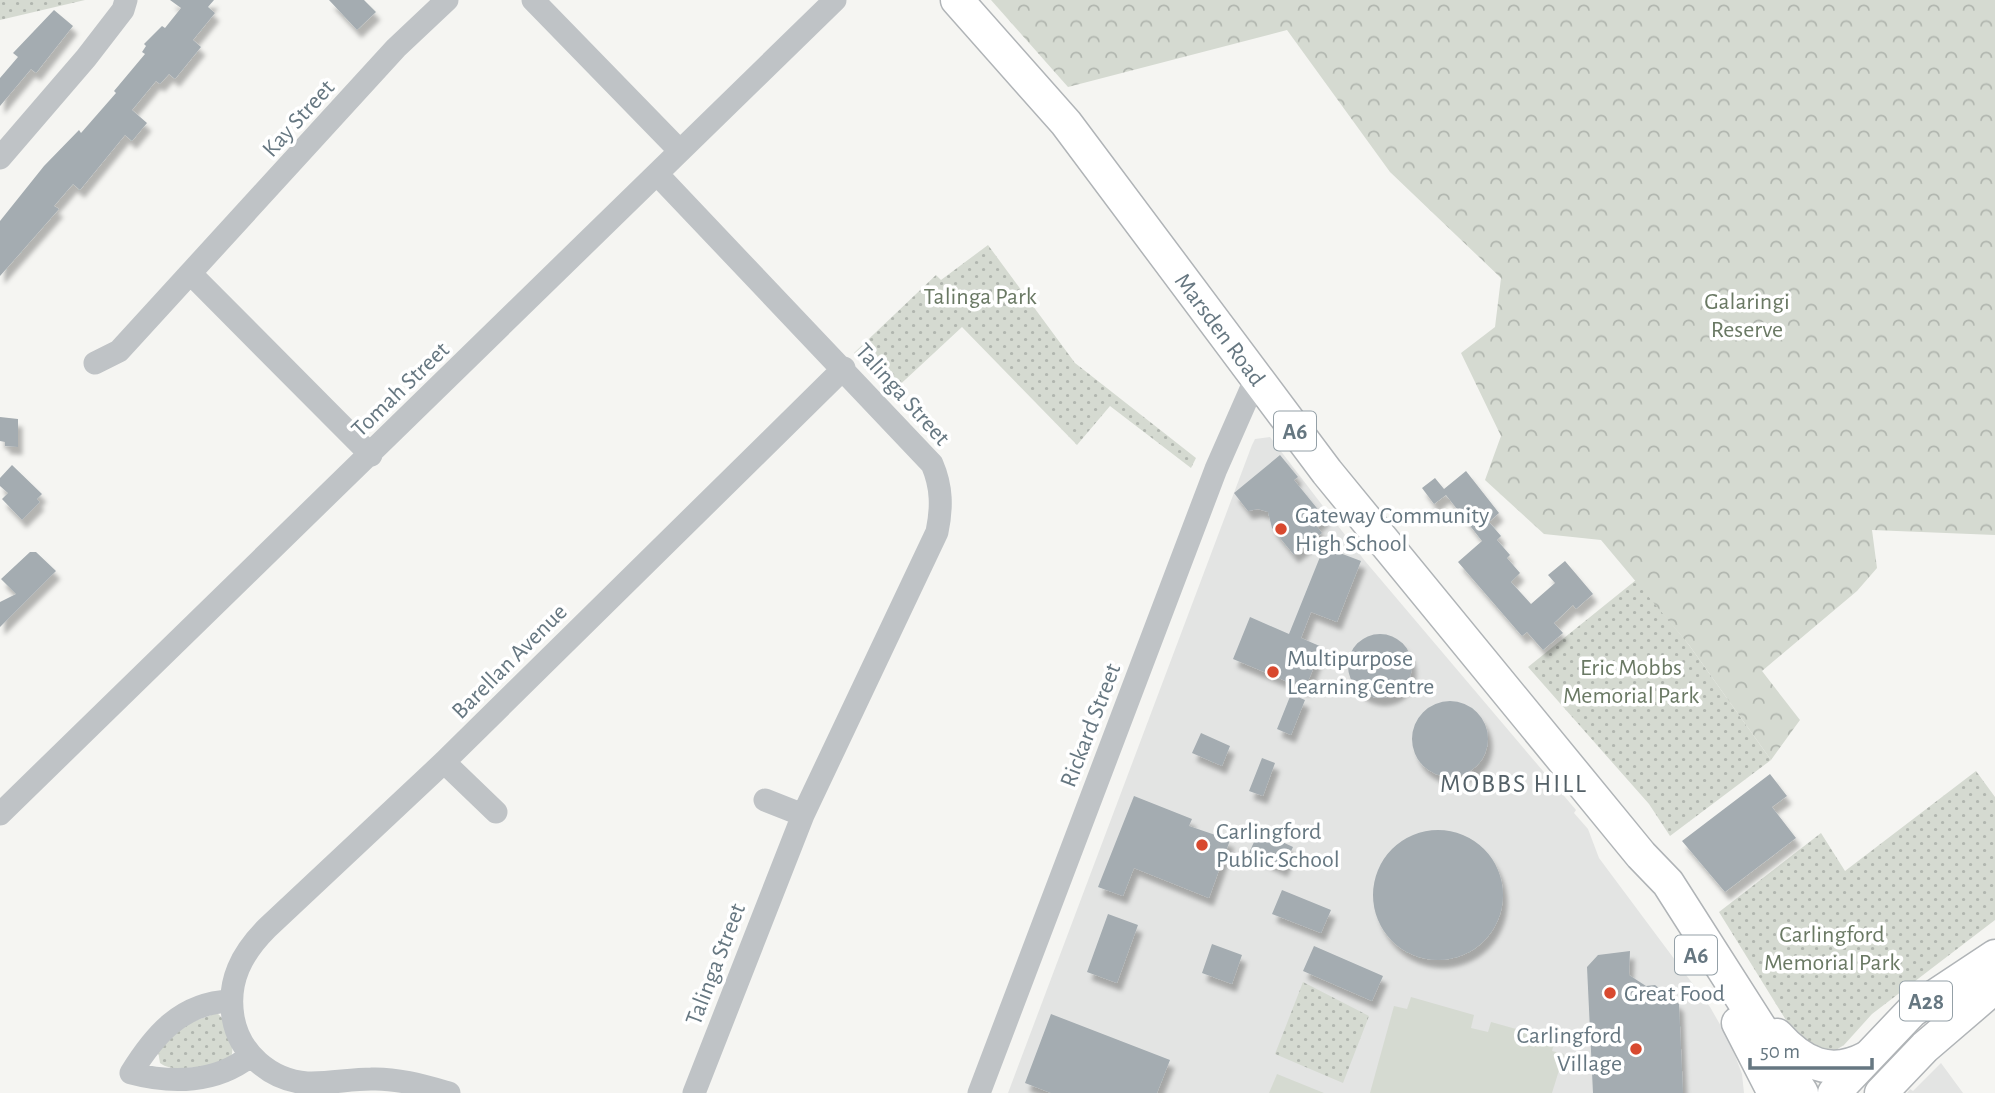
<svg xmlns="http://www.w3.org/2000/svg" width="1995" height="1093" viewBox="0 0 1995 1093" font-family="'Alegreya Sans',sans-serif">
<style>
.built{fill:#e3e4e3}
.green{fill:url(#green-dots)}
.forest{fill:url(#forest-crowns)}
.pitch{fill:#d5dad1}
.building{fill:#a4acb1;filter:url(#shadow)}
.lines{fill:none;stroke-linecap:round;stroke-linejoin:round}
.highway-casing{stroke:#b0b4b7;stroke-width:35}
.minor{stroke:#bfc3c6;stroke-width:23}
.highway{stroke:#fff;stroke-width:32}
.poi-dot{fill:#d8492f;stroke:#fff;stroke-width:2.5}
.labels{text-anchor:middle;stroke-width:7;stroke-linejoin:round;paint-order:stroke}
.shield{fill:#fff;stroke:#94a0a7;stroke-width:2}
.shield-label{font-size:23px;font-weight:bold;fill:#667781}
.street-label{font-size:24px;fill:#667781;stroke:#fff}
.park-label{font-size:24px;fill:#6a7964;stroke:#fff}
.poi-label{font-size:24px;fill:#667781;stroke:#fff;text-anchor:start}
.neighbourhood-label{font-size:26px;letter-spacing:2px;fill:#536067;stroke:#fff}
</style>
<defs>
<pattern id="green-dots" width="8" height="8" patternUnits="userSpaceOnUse" patternTransform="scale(1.75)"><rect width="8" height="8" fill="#d5dad1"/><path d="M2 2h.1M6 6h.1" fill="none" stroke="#b1b6af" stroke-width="1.8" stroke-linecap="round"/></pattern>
<pattern id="forest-crowns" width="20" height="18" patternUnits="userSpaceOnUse" patternTransform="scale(1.75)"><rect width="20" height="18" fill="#d5dad1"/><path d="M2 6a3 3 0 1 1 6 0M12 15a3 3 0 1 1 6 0" fill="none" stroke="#b1b6af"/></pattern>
<filter id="shadow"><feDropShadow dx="4.5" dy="8" stdDeviation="2" flood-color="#0004"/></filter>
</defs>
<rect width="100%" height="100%" fill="#f5f5f2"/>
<!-- built -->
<path class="built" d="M1270 437 1365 561 1576 810 1574 813 1588 829 1599 858 1710 1007 1730 1042 1742 1074 1744 1093H1008L1252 445 1255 439Z
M1941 1063 1963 1093H1907L1910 1089 1913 1091Z"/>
<!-- green -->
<path class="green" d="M0 0H85L0 20Z
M988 245 1075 363 1196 458 1191 468 1110 406 1077 445 962 327 892 392 854 353 936 275 941 280Z
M1636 580 1689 645 1771 760 1670 836 1649 804 1528 667Z
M1976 771 1995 797V920L1872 1014 1844 1045 1831 1053 1819 1051 1794 1033 1719 912 1821 833 1845 871Z
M1303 982 1369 1016 1343 1083 1275 1054Z
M217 1013C225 1020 227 1025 230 1036 239 1066 221 1066 197 1067 184 1068 171 1071 160 1063L158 1051 183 1025Z"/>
<!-- forest -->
<path class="forest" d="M991 0H1995V535L1872 530 1877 568 1857 591 1762 671 1800 720 1771 760 1689 645 1601 540 1544 534 1485 480 1501 436 1461 353 1495 327 1501 278 1390 172 1287 30 1068 87Z"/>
<!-- pitch -->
<path class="pitch" d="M1411 997 1474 1015 1471 1028 1488 1032 1491 1022 1555 1040 1552 1051 1564 1054 1552 1093H1370L1394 1006 1407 1009Z
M1277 1074 1324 1093H1269Z"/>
<!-- building -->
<path class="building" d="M170 0H214L208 7 215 13 193 40 201 47 175 79 169 74 160 84 156 81 132 110 147 123 132 141 125 135 80 190 73 184 54 206 59 209 0 276V221L44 166 79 130 81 133 116 93 114 91 145 54 142 52 146 46 144 44 162 26 165 28 181 8Z
M329 0H364L376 12 357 30Z
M54 10 73 26 36 73 31 69 0 106V78L18 57 13 53Z
M0 417 18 419V447L5 446V442L0 441Z
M1280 455 1298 477 1294 480 1325 518 1316 525 1322 533 1294 555 1272 528 1268 512 1258 509 1248 511 1234 493Z
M12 465 42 494 37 499 40 502 22 520 2 499 8 493 0 486V478Z
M1466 471 1499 513 1489 522 1501 536 1497 540 1510 555 1507 558 1520 573 1511 582 1531 604 1555 583 1548 575 1565 561 1593 594 1576 609 1573 605 1554 623 1563 633 1543 650 1527 632 1522 636 1458 562 1482 541 1446 495 1434 504 1422 488 1435 478 1444 489Z
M1324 547 1361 561 1337 622 1311 612 1301 638 1322 647 1305 689 1233 659 1250 617 1289 634Z
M30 552H36L56 571 0 627V602L16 594 1 579Z
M1348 666a32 32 0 1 1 64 0a32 32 0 1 1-64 0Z
M1291 694 1305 700 1291 735 1277 729Z
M1412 739a38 38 0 1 1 76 0a38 38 0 1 1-76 0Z
M1201 733 1230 746 1222 766 1192 753Z
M1262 758 1275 763 1263 796 1249 791Z
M1770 774 1787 796 1772 807 1796 838 1725 892 1682 841Z
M1134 796 1192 819 1189 826 1230 840 1209 898 1134 868 1123 896 1098 887Z
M1373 895a65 65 0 1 1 130 0a65 65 0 1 1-130 0Z
M1259 831 1293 847 1283 869 1249 853Z
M1282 890 1331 910 1321 933 1272 914Z
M1108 914 1138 925 1117 983 1087 972Z
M1212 944 1242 955 1232 984 1202 973Z
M1314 946 1383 976 1372 1001 1303 971Z
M1630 951 1629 975 1646 986 1655 985 1679 1004 1683 1093H1593L1587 967 1598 955Z
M1051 1014 1170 1060 1157 1093H1051L1025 1083Z"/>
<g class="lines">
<defs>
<g id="highway">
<path id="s1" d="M957 0 1066 123 1327 472 1641 855 1668 883 1802 1093"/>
<path d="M1738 1023 1774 1093"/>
<path d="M1777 1035C1802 1063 1830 1077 1866 1058"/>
<path d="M1834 1093 1912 1011 1995 956"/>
<path d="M1881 1093 1925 1047 1995 987"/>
</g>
</defs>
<!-- highway casing -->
<use href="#highway" class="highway-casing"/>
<!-- minor -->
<path class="minor" d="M533 0 680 151
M0 158 86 58 123 10 126 0
M657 174 932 464C942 487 942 508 937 532L803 815 694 1093
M191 274 371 455
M95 363 119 351 396 48 447 0
M444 762 496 812
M765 800 803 815
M0 814 835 0
M230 1001C182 1003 155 1034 131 1073 172 1084 216 1083 250 1056
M449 1093C424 1086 397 1078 371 1079 350 1079 328 1084 307 1083 270 1080 239 1053 233 1017 227 981 242 953 267 928L444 762 844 368
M979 1093 1216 469 1256 378"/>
<!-- highway -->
<use href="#highway" class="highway"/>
</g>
<!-- markers -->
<g class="poi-dot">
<circle cx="1281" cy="529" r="7"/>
<circle cx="1273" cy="672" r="7"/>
<circle cx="1202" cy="845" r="7"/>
<circle cx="1610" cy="993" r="7"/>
<circle cx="1636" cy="1049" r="7"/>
</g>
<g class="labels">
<!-- shield labels -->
<g class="shield">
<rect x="1274" y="411.5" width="42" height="39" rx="5"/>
<rect x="1675" y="935.5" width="42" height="39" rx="5"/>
<rect x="1900" y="981.5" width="52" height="39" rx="5"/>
</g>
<g class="shield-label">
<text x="1295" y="439">A6</text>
<text x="1696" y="963">A6</text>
<text x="1926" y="1009">A28</text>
</g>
<!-- street labels -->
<g class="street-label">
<text transform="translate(298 118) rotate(-48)" y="8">Kay Street</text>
<text dy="8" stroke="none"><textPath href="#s1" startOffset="422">Marsden Road</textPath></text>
<text transform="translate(400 389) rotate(-44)" y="8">Tomah Street</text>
<text transform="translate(903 394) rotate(48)" y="8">Talinga Street</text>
<text transform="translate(509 661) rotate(-45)" y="8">Barellan Avenue</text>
<text transform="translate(1090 725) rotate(-69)" y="8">Rickard Street</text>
<text transform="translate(715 964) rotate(-69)" y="8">Talinga Street</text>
</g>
<!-- park labels -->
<g class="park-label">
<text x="980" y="304">Talinga Park</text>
<text x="1747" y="309">Galaringi<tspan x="1747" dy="28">Reserve</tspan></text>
<text x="1631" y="675">Eric Mobbs<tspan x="1631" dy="28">Memorial Park</tspan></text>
<text x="1832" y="942">Carlingford<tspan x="1832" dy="28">Memorial Park</tspan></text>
</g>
<!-- poi labels -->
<g class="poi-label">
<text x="1295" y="523">Gateway Community<tspan x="1295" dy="28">High School</tspan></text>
<text x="1287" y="666">Multipurpose<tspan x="1287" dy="28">Learning Centre</tspan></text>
<text x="1216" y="839">Carlingford<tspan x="1216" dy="28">Public School</tspan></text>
<text x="1624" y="1001">Great Food</text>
<text x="1622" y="1043" text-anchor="end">Carlingford<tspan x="1622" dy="28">Village</tspan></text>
</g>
<!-- neighbourhood labels -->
<g class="neighbourhood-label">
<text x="1514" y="792">MOBBS HILL</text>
</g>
</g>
<!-- scale -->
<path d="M1750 1058v10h122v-10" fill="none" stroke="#667781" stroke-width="3.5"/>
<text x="1760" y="1058" font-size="21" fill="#667781" stroke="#ffffff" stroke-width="5" paint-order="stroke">50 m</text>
</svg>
